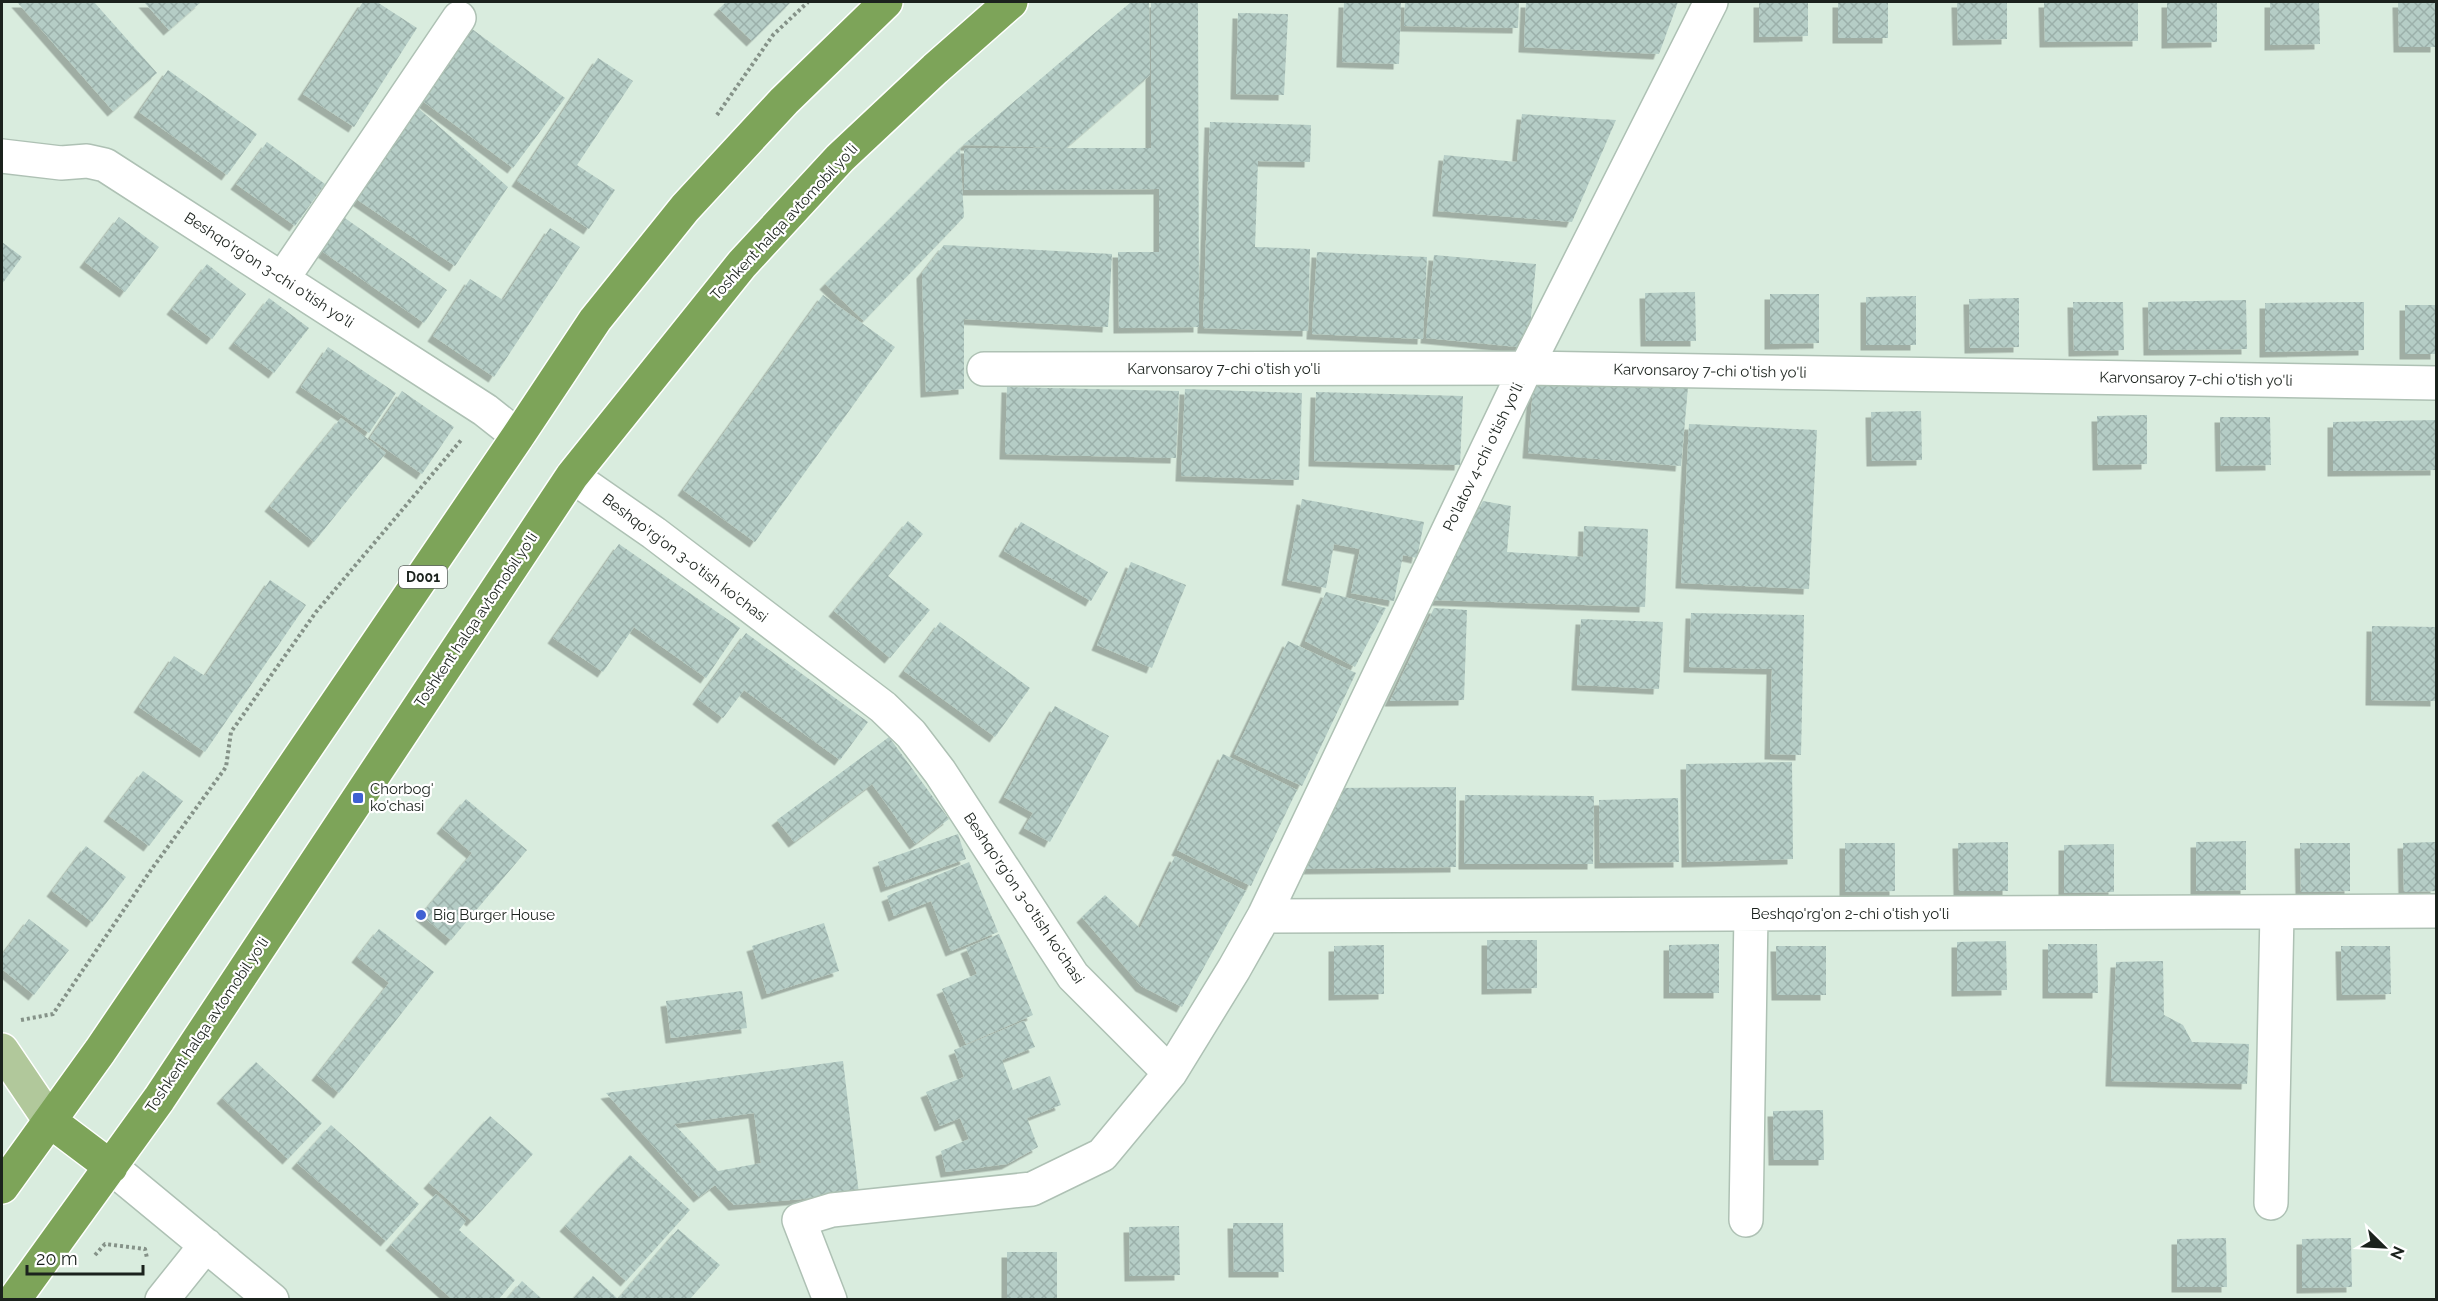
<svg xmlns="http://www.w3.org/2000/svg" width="2438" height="1301" viewBox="0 0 2438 1301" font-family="Raleway,sans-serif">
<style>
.building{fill:url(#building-cross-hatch);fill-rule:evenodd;filter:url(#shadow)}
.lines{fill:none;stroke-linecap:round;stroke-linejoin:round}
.minor-casing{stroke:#aec1b4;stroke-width:36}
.major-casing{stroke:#fff;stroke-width:36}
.highway-casing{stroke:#fff;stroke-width:36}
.path{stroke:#859288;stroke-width:4;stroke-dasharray:3 3;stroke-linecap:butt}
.minor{stroke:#fff;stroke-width:33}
.major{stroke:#b1c89b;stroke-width:33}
.highway{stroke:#7da459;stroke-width:33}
.poi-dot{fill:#3f61d3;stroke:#fff;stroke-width:2}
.labels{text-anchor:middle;stroke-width:4.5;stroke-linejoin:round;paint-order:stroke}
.shield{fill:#fff;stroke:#5f6461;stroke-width:1.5}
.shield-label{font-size:14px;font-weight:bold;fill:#1b221d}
.street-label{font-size:15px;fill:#1b221d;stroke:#fff}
.poi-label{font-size:15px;fill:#1b221d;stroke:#fff;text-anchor:start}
</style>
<defs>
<pattern id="building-cross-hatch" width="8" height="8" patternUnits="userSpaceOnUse" patternTransform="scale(1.5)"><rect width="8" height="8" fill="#b5cdc6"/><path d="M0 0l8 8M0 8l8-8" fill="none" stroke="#9bb0aa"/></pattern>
<filter id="shadow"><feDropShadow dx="-5.5" dy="5.5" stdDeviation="0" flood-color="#0004"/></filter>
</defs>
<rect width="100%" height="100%" fill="#d9ecde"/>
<!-- building -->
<path class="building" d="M17 2H94L157 73 113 111Z
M144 2H201L169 30Z
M363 2H377L417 28 354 127 303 94Z
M726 2H791L752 41 719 9Z
M1131 2H1149L1150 75 1066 148H1151V2H1198L1199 327 1119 328 1118 252H1159V189L964 190V148H1065L963 145Z
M1344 2H1401L1399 64 1342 62Z
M1405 2H1519L1518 28 1404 26Z
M1526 2H1678L1659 54 1524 47Z
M1759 2H1808V36L1759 37Z
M1838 2H1888V38H1838Z
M1957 2H2007V39L1958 40Z
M2044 2H2138V41L2045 42Z
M2167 2H2217V42L2167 43Z
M2270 2H2319L2320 44 2270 45Z
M2398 2H2436V47H2399Z
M1238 13 1288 14 1284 95 1236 94Z
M464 23 565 98 513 168 412 93Z
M598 58 633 81 577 165 615 190 589 229 517 181Z
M168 70 257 134 227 175 139 112Z
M410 101 508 187 455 266 346 192Z
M1522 114 1616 120 1572 222 1438 211 1444 155 1517 162Z
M1210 122 1311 125 1310 162 1258 161 1255 247 1310 249 1308 331 1203 328Z
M267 142 325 184 295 226 236 184Z
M960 148 964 217 864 321 825 284Z
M342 216 447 290 424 323 319 249Z
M119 217 159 247 125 292 85 262Z
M550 228 580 247 494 377 433 336 470 279 503 300Z
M2 242 22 257 2 284Z
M944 245 1112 254 1108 327 964 319V389L926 392 922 273Z
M1317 252 1427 257 1423 339 1312 334Z
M1434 255 1536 264 1528 348 1426 338Z
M207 264 246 294 212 339 172 309Z
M1695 292 1696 341H1646L1645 293Z
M1770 294H1819V343L1770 344Z
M823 295 895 347 755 542 683 490Z
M1916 296V345H1866V297Z
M269 298 309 328 274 373 234 343Z
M2019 298V347L1970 348 1969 299Z
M2246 300 2247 349 2149 350 2148 302Z
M2073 302H2123L2124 350 2074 351Z
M2364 302V350L2265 352V303Z
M2405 305H2436V354H2405Z
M328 347 396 393 369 433 301 387Z
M1534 375 1688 387 1681 466 1528 453Z
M1007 387 1179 391 1176 458 1005 454Z
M1185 389 1302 393 1299 480 1181 476Z
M402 391 454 427 422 474 370 438Z
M1316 392 1463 396 1460 465 1314 461Z
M1921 411 1922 460 1872 461 1871 412Z
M2147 415V464L2098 465 2097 416Z
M2220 417H2270L2271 465 2221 466Z
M341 418 386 453 314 542 270 506Z
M2436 420V470L2333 471V422Z
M1689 424 1817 430 1809 589 1681 583Z
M1302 499 1424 522 1417 558 1403 555 1394 601 1351 593 1360 549 1334 544 1326 588 1287 580Z
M1483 501 1511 506 1507 552 1583 557 1584 526 1648 529 1645 607 1431 600Z
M908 521 923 534 888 576 930 610 890 658 834 611Z
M1021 522 1108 572 1091 601 1004 551Z
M619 544 740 628 706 678 634 627 603 672 553 638Z
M1131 562 1186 585 1152 668 1097 645Z
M270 580 306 605 205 752 139 707 174 656 205 676Z
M1326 592 1386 608 1355 667 1305 641Z
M1434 608 1467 610 1464 700 1390 701Z
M1691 613 1804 615 1801 755 1770 754 1772 669 1689 667Z
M1581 619 1663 622 1659 689 1577 685Z
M940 622 1030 688 995 737 904 671Z
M2372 626 2436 627V701L2371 700Z
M746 633 868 722 840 760 744 690 723 718 698 699Z
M1288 641 1356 673 1302 786 1234 754Z
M1055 706 1109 736 1050 842 1024 828 1033 813 1004 797Z
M889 737 949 819 915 844 872 784 794 842 777 820Z
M1223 754 1297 790 1251 886 1177 850Z
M1792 762 1793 859 1687 862 1686 764Z
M143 771 183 801 149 846 109 816Z
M1456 787V867L1296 869 1333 788Z
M1465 795 1594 796 1593 864H1464Z
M1678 798 1679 862 1600 863 1599 800Z
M466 799 527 850 451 940 421 915 472 853 442 828Z
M958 834 966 859 886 887 878 862Z
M2246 841V890L2196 891V842Z
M2008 842V891H1959L1958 843Z
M2436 842V891L2404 892 2403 843Z
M1845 843H1895V891L1845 892Z
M2300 843H2350V891L2301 892Z
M2114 844V892L2064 893V845Z
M86 846 126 877 92 922 52 891Z
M1175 856 1246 891 1182 1007 1141 986 1082 917 1105 895 1140 928Z
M969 862 998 932 951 951 931 901 894 916 887 896Z
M29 919 69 950 34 995 2 969V955Z
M824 923 839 971 767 994 752 946Z
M379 929 434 972 339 1093 317 1075 389 983 357 957Z
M999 934 1033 1015 966 1044 942 989 977 974 966 948Z
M1487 940H1537V988L1487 989Z
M2006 941 2007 990 1957 991V942Z
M1719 944V993H1669V945Z
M2048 944H2097L2098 993H2048Z
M1384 945V994L1334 995V946Z
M1776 946H1826V995H1777Z
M2341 946H2390L2391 994 2342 995Z
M2163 961 2164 1015 2183 1025 2192 1042 2249 1044 2247 1084 2111 1081 2116 962Z
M742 991 747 1028 671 1038 666 1001Z
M1024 1021 1035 1047 1002 1060 1013 1090 1050 1076 1061 1105 1027 1118 1038 1147 1007 1164 946 1172 941 1151 969 1139 960 1118 940 1126 926 1092 964 1077 954 1050Z
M843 1061 859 1194 734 1205 715 1185 699 1197 606 1093ZM754 1113 761 1163 718 1171 674 1124Z
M256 1062 322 1123 288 1159 222 1098Z
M1823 1110 1824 1160H1774L1773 1111Z
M490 1116 533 1154 472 1221 429 1183Z
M331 1125 419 1204 386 1241 297 1163Z
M630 1155 690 1210 626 1281 565 1226Z
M436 1194 466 1221 459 1230 515 1280 498 1300H453L391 1245Z
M1233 1223H1283L1284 1272H1234Z
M1179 1226 1180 1275 1130 1276 1129 1227Z
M678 1229 720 1265 689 1300H572L593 1276 618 1299Z
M2226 1238 2227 1287H2177V1239Z
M2351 1238 2352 1287 2302 1288V1239Z
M1007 1252H1057V1300H1007Z
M522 1281 543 1300H506Z"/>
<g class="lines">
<defs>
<path id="minor" d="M2 156 61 163 87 161 105 165 485 410 518 436
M283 278 459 18
M984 369 1526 368 2436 383
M572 476 654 533 883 707 911 734 940 772 1073 976 1170 1073
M1264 916 2436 911
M111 1167 272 1300
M2271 1203 2277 912
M1746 1220 1751 914
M162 1300 206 1245
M830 1300 799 1220 832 1210 1032 1189 1102 1155 1170 1073 1234 969 1264 916 1526 368 1711 2"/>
<path id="major" d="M2 1050 50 1121"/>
<path id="highway" d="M50 1121 111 1167
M2 1187 100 1051 518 436 595 320 685 208 784 101 886 2
M14 1300 159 1099 572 476 742 264 840 158 935 69 1011 2"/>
</defs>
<!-- minor casing -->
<use href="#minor" class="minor-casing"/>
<!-- major casing -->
<use href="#major" class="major-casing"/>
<!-- highway casing -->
<use href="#highway" class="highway-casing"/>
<!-- path -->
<path class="path" d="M717 115 773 35 808 2
M21 1020 53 1014 151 870 226 767 231 732 316 612 462 439
M95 1255 105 1244 145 1249 147 1258"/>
<!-- minor -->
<use href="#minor" class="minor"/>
<!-- major -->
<use href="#major" class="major"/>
<!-- highway -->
<use href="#highway" class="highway"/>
</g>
<!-- markers -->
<g class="poi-dot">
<rect x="352" y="792" width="12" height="12" rx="3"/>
<circle cx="421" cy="915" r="6"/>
</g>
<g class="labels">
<!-- shield labels -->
<rect class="shield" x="399" y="566" width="48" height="22" rx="4.5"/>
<g class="shield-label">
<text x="423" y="582">D001</text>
</g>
<!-- street labels -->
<g class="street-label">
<text transform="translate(784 222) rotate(-47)" y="5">Toshkent halqa avtomobil yo'li</text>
<text transform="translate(269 270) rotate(33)" y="5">Beshqo'rg'on 3-chi o'tish yo'li</text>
<text x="1224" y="374">Karvonsaroy 7-chi o'tish yo'li</text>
<text transform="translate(1710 371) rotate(1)" y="5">Karvonsaroy 7-chi o'tish yo'li</text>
<text transform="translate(2196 379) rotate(1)" y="5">Karvonsaroy 7-chi o'tish yo'li</text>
<text transform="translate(1483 457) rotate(-64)" y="5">Po'latov 4-chi o'tish yo'li</text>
<text transform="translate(685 558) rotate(37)" y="5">Beshqo'rg'on 3-o'tish ko'chasi</text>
<text transform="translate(476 620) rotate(-56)" y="5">Toshkent halqa avtomobil yo'li</text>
<text transform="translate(1024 898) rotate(56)" y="5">Beshqo'rg'on 3-o'tish ko'chasi</text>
<text x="1850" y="919">Beshqo'rg'on 2-chi o'tish yo'li</text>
<text transform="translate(207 1025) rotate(-56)" y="5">Toshkent halqa avtomobil yo'li</text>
</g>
<!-- poi labels -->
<g class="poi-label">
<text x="370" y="794">Chorbog'<tspan x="370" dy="17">ko'chasi</tspan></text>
<text x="433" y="920">Big Burger House</text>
</g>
</g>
<!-- border -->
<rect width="2438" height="1301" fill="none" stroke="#1b221d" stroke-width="6"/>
<!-- north arrow -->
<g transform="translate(2384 1247) rotate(114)" stroke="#ffffff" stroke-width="4.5" paint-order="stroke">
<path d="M0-4.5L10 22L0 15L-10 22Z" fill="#1b221d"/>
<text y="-9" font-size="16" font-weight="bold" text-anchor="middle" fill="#1b221d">N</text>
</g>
<!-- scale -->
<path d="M27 1265v9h116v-9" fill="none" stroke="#1b221d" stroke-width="3"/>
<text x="36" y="1265" font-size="18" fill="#1b221d" stroke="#ffffff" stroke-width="4.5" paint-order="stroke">20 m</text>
</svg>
